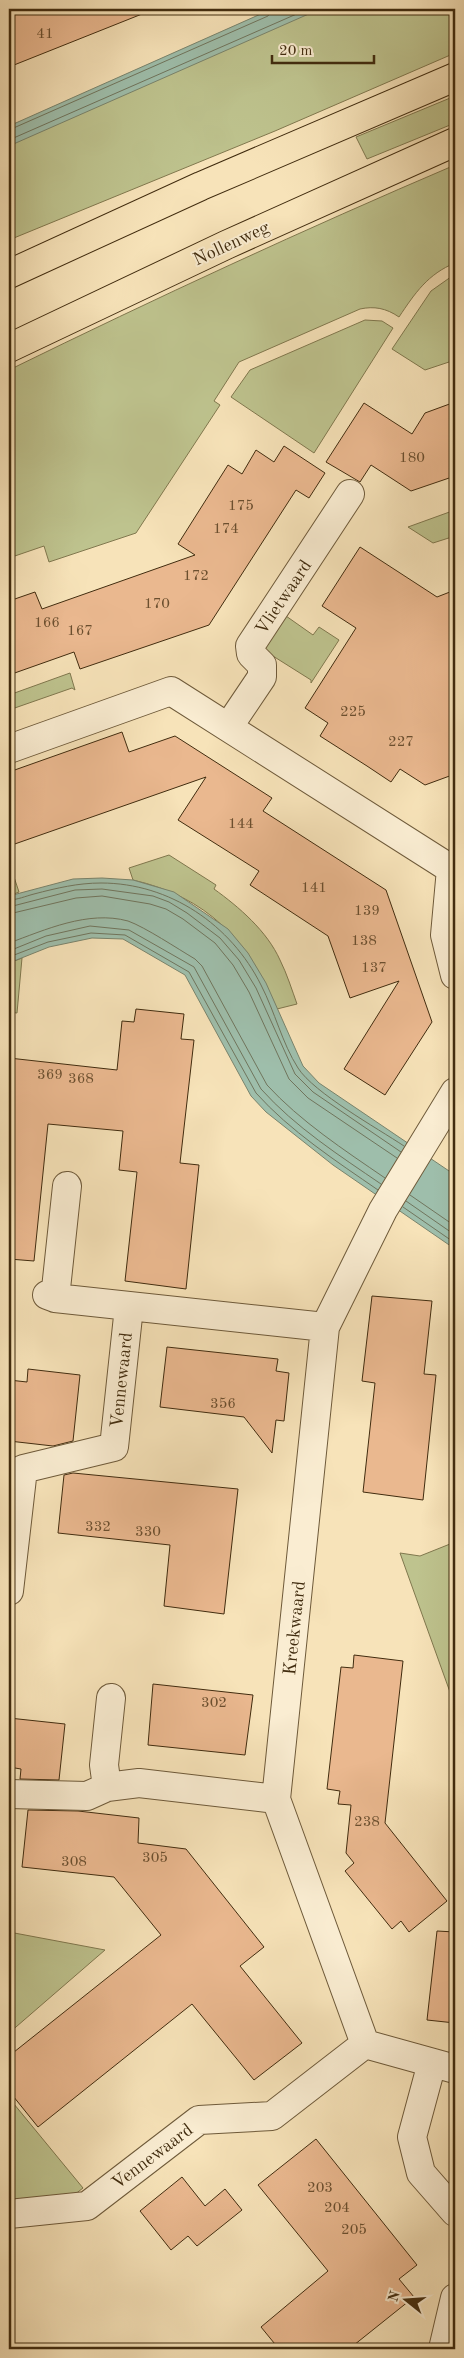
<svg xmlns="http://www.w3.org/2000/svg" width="464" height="2358" viewBox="0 0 464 2358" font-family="'Old Standard TT',serif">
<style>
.green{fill:#bec38e;stroke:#80784e}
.water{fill:#9ebeab;stroke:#79846d}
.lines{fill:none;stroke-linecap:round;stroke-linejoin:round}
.shore{stroke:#70755d;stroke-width:1}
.building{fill:#eab88f;stroke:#412c0f}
.street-casing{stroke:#6e5a3a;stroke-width:30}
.highway-casing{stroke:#412c0f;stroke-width:30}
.street{stroke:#faedd2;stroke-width:28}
.highway{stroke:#f7e3b9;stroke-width:28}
.labels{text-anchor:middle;stroke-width:4;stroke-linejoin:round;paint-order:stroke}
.number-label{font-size:15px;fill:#6b4f2f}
.street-label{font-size:18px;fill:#412c0f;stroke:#faedd2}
</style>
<rect width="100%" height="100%" fill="#f7e3b9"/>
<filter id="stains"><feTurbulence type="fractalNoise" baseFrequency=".004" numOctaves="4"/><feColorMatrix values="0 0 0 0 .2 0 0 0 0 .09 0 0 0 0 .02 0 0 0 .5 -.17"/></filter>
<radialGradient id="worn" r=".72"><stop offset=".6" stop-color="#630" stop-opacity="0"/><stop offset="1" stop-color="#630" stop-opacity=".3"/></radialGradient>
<!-- green -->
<path class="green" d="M302 9H455V53L275 131 9 240V137Z
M455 96V123L367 159 356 137Z
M455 165V263C428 274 415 293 399 317 386 308 374 306 360 309L239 362 214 401 220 405 136 533 49 562 44 546 9 558V370C156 298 305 229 455 165Z
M455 274V360L425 370 392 349 431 291Z
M365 320 382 321 393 328 314 453 231 397 250 370Z
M455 510V536L433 543 408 527Z
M286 616 313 635 319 627 339 640 311 683V680L265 651 264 648Z
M70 673 75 690 72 688 9 710V695Z
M169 855 216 885 214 889C239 907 267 931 280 960 287 974 292 990 297 1004L277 1009C248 940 207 897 133 880L129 868Z
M11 868 19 892 9 896V869Z
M22 958 17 1013 9 1012V963Z
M455 1542V1706L400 1553 420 1556Z
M9 1932 105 1950 9 2033Z
M9 2098 83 2188 74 2195 9 2203Z"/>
<!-- water -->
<path class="water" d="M272 9H320L9 146V126Z
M102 878 133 880 174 892 228 929 248 953 266 983 303 1066 319 1083 455 1175V1249L333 1165 266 1112 251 1096 185 975 123 939 92 938 49 947 9 963V896L73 879Z"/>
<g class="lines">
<!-- shore -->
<path class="shore" d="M9 130 268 16 272 9
M9 140 308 9
M9 900C17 900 26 896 34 894 57 888 78 883 101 883 170 883 231 925 261 985 275 1012 282 1043 298 1068 314 1093 377 1128 404 1146
M9 907 75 890 102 889 153 896 169 902 187 913 220 938 239 960 256 988 295 1074 313 1092 401 1152
M9 914 76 898 102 896 150 904 166 909 183 919 215 943 233 965 249 992 289 1079 308 1098 397 1158
M9 943C45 930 88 910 128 921 145 927 178 949 195 959L202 966 267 1085C300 1121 344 1150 385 1178
M9 951 46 936 90 926 129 930 194 967 261 1089C295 1127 340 1156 381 1184
M9 957 48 942 91 933 125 935 189 972 256 1093C290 1131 336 1161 378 1190
M410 1195 455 1226
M406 1201 455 1235
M403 1207 455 1243"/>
</g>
<!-- building -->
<path class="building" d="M9 9H152V10L9 67Z
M455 402V476L411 491 371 465 360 482 326 462 364 403 412 434 425 413Z
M284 446 325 473 309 498 296 490 209 625 80 669 74 652 9 675V601L35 592 42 609 195 555 178 544 228 465 242 474 256 450 274 462Z
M360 547 437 597 455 590V774L425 785 400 769 391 782 367 766 320 736 328 723 305 708 356 628 322 606Z
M122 732 129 752 175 736 272 798 263 811 386 890 432 1022 385 1095 344 1069 399 981 350 998 328 936 250 885 259 871 178 820 206 777 9 846V772Z
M136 1009 184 1014 181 1039 194 1040 180 1163 199 1165 186 1289 125 1281 137 1172 119 1170 123 1131 48 1124 34 1261 9 1259V1058L117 1070 122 1021 134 1022Z
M372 1296 432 1301 424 1374 436 1375 423 1500 363 1492 375 1383 362 1381Z
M167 1347 278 1359 276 1371 289 1373 284 1421 276 1420 272 1453 244 1417 160 1407Z
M28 1369 80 1375 73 1441 53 1446 9 1441V1380L27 1382Z
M73 1473 238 1489 224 1614 164 1606 170 1545 58 1533 64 1475Z
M354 1655 403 1661 385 1823 447 1901 409 1932 401 1921 392 1929 345 1871 354 1863 346 1853 351 1805 338 1804 340 1791 327 1789 341 1667 353 1668Z
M153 1684 253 1695 245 1755 148 1745Z
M9 1718 65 1724 59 1780 20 1779 21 1769 9 1767Z
M28 1810 78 1811 139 1818 138 1843 186 1849 264 1947 240 1966 302 2043 254 2080 192 2004 38 2127 9 2091V2056L161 1935 114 1877 22 1867Z
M437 1931 455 1932V2023L427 2020Z
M316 2139 417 2265 399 2279 414 2297 349 2349H279L261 2327 328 2271 258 2185Z
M182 2177 205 2206 225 2189 242 2210 197 2246 188 2236 171 2250 140 2211Z"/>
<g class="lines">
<defs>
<path id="street" d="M229 726 262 677V665L251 654 250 646 350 494
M9 749 171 691 451 869 455 866
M451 869 445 935 455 975
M47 1295 55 1298 325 1327
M55 1298 67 1186
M9 1591 23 1469 114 1447 129 1307
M107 1787 104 1765 111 1698
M9 1794 87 1796 107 1787 139 1783 276 1799
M365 2044 276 1799 325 1327 383 1210 455 1092
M365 2044 455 2069
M432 2063 412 2137 421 2173 455 2212
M9 2214 87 2206 199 2120 272 2116 365 2044
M443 2349 455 2298"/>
<path id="highway" d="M9 274 201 186 455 77
M9 348 226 245 455 142"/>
</defs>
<!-- street casing -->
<use href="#street" class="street-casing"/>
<!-- highway casing -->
<use href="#highway" class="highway-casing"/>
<!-- street -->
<use href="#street" class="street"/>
<!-- highway -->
<use href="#highway" class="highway"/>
</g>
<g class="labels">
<!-- number labels -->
<g class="number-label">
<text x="45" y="38">41</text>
<text x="412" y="462">180</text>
<text x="241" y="510">175</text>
<text x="226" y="533">174</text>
<text x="196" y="580">172</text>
<text x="157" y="608">170</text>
<text x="47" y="627">166</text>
<text x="80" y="635">167</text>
<text x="353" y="716">225</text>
<text x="401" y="746">227</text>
<text x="241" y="828">144</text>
<text x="314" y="892">141</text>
<text x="367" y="915">139</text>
<text x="364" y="945">138</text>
<text x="374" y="972">137</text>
<text x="50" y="1079">369</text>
<text x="81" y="1083">368</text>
<text x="223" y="1408">356</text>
<text x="98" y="1531">332</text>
<text x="148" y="1536">330</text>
<text x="214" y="1707">302</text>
<text x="367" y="1826">238</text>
<text x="155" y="1862">305</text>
<text x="74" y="1866">308</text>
<text x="320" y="2192">203</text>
<text x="337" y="2212">204</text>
<text x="354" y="2234">205</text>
</g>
<!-- street labels -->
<g class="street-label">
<text transform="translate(231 243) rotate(-25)" y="6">Nollenweg</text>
<text transform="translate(283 597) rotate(-56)" y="6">Vlietwaard</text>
<text transform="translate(121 1380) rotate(-84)" y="6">Vennewaard</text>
<text transform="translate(294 1628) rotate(-84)" y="6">Kreekwaard</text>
<text transform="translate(152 2156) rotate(-37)" y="6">Vennewaard</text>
</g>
</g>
<!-- margin -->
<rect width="464" height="2358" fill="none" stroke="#f7e3b9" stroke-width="30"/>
<rect x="10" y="10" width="444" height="2338" fill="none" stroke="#412c0f" stroke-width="2.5"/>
<rect x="15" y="15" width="434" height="2328" fill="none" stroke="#412c0f"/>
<!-- north arrow -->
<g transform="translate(406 2300) rotate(287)" stroke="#faedd2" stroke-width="4" paint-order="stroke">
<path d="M0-4L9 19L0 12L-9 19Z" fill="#412c0f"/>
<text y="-8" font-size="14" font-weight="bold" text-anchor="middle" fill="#412c0f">N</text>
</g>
<!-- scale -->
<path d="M272 55v8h102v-8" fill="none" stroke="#412c0f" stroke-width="2.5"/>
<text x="279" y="55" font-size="15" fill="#412c0f" stroke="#faedd2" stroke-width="4" paint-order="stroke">20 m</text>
<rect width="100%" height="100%" filter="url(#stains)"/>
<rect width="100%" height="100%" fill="url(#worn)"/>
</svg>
